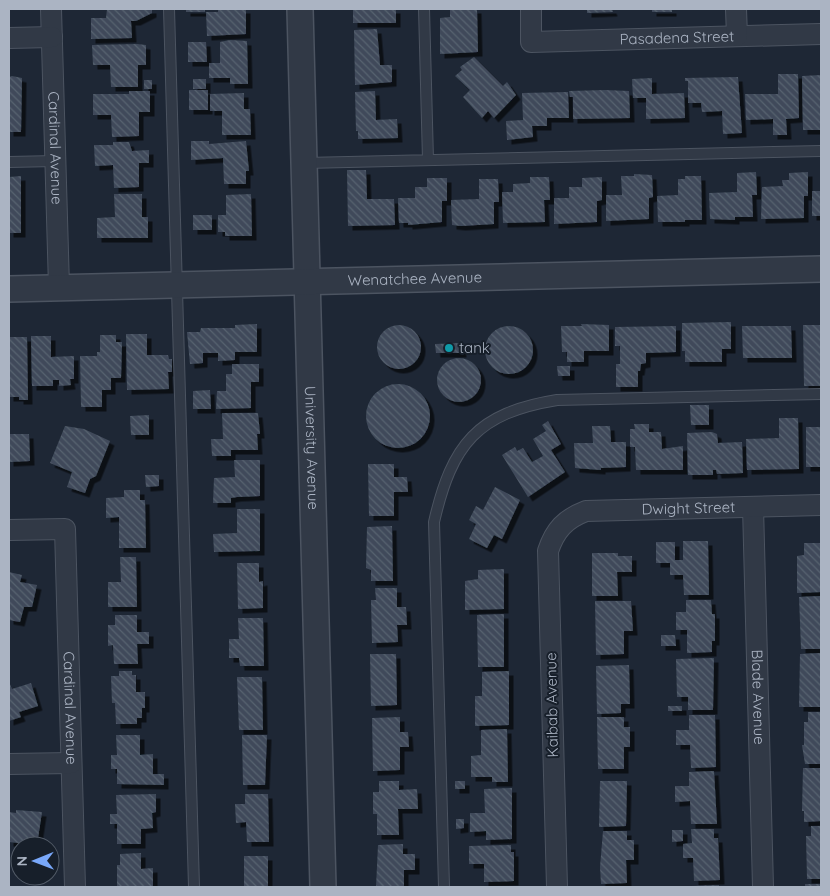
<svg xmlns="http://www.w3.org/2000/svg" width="830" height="896" viewBox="0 0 830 896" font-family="Quicksand,sans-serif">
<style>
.building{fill:url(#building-back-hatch);filter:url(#shadow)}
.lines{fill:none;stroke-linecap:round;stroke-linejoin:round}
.service-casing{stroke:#4c5461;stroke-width:12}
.minor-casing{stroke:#4c5461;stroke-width:22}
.tertiary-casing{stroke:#4c5461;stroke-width:28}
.service{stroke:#313946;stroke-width:10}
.minor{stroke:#313946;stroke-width:20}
.tertiary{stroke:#313946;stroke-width:25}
.culture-dot{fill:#0f9aa8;stroke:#171f2a;stroke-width:2}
.labels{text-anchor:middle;stroke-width:4;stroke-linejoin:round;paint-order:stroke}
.street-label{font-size:15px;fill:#abb4c3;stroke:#171f2a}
.poi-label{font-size:15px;fill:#abb4c3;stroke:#171f2a;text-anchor:start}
</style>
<defs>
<pattern id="building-back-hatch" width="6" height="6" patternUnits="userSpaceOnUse" patternTransform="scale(1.25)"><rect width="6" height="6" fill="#3f4a5a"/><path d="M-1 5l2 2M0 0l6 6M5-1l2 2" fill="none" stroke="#586270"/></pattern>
<filter id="shadow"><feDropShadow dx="4.5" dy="4.5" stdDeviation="0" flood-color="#0009"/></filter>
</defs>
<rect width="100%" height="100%" fill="#1e2735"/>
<!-- building -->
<path class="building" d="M107 9H152V13L136 21H131L132 38 91 39V18H106Z
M186 9H205V12H186Z
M218 9H246V34L207 36 206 12H218Z
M353 9H396V23H353Z
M450 9H477L478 52 440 54V18L450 17Z
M587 9H612L613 12 587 13Z
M652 9H672V12H652Z
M377 29 380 65H392V82L355 85 354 30Z
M230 40 247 41 248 84H230V78H209V63H220V42Z
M188 42H206L207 62H188Z
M137 44 146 45V65H138V87H111L110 65H93L92 45Z
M474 57 503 86 507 82 516 95 494 118 488 111 482 118 463 97 470 90 455 76 462 70 460 67Z
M778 74H798L799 118 786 119 787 135H773V119L746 120 745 94H778Z
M821 75 820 130H803L802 76Z
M12 76 22 78 21 132H9V77Z
M738 77 742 133 723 134 722 111 702 112 701 103H688V81H685V78Z
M652 78V94L684 93 685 118 646 119V98H633L632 79Z
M193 79H206V89H193Z
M144 80H152V89H144Z
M189 90H208V110H189Z
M605 90 629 91 630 118 573 119V97H570L569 91Z
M129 91H150V112H139V136L112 137 111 115H93V94H129Z
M375 91 376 120 397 119 398 138 358 139V131H356L355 92Z
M568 92 569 118H547V126H532L533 137 507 140 506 121 523 120 522 93Z
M244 93V109H250L251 135H222V111H210V94Z
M191 141H209V144L246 141 249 171H246V184H224L223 158 191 160Z
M113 142H129L132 151 149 150V163H139V187L114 188 113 165 95 166 94 145H113Z
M347 170H366L367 199H394L395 225 348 226Z
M756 172 757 195H752L753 217H735V220L710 219 709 193 737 192V173Z
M808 172V196H804V218L761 219 762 187 783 186 782 180H789V173Z
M634 174 652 175 653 197 649 198V219L606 221V195H622L621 176H634Z
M21 176V233H9V177Z
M685 176H701L702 220H685V222H658L657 196 678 195V179H685Z
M530 177H549L550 200H544L545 222 503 223 502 192H513V184L530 183Z
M602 177V200L597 201V222L554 224V198H569V187H582V178Z
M427 178H447V201H442V222L408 225V223H399L398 198H415V187H427Z
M479 179H498L499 202H494V224L461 226 452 225 451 200 479 199Z
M812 191H821V216H812Z
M114 194H142V217H148V238H97V218L115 217Z
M251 194 252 236H225V232H218V215H226V195Z
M193 215H212V230H193Z
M731 322V349H722V362H685V351H682V323Z
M257 324V352H235V360L218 361V353H203V363L190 364 187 332H200L201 328H235V325Z
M581 324 609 325V351H584V362H567V352H562L561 326H582Z
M377 347a22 22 0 1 1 44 0a22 22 0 1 1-44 0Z
M803 325H821V386H804Z
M676 326V352L646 353V363L641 364 640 371H638V387H616V364H620V346H615V327Z
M742 326H791L792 358H743Z
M485 350a24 24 0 1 1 48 0a24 24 0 1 1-48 0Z
M126 334H147V355H168L169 359H172V372H168L169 389 127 390Z
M100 335H116V342H122L121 378H111V390H102V407H81L80 356H97V352H100Z
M31 336H51V357L74 356V379H70L71 385 59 386V380H53V386H32Z
M9 337H27L28 400H19V397H9Z
M461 343 462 353H436L435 344Z
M437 380a22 22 0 1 1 44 0a22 22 0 1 1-44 0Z
M232 364H259V382H251V408L216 409 217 391H226V374H232Z
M557 366H570V376H558Z
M366 416a32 32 0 1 1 64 0a32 32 0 1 1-64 0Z
M210 390 211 409H193V391Z
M690 405H709V425H691Z
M222 413H258L260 434H257L258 450H231V456H212L211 439H223Z
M149 415V435H131L130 416Z
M779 418H798L799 469 747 470 746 439 779 438Z
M548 421 561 444 551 450 565 472 528 497 502 455 515 447 517 451 523 448 532 462 543 456 533 439 546 431 542 425Z
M634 424H649V432H661L662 449 683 446V470H636L635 447H630V429H635Z
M65 426 84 429 110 441 96 476 90 479 85 493 67 487 72 472 50 463Z
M592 426H610L611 442H626V467L601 468V470L575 468 574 443H593Z
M806 427H821L820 467H806Z
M712 432 717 434 718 443 742 442 743 473 717 474 716 470H713V475H688L687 433Z
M9 434H29L30 461 9 462Z
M234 460H260V496L237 497 231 498V503H213L214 478 235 477Z
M368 464H394V477H407L408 492H394V516H369Z
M145 475H159V486L146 487Z
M495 487 520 500 502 539 494 535 487 548 469 539 476 524 469 520 476 506 483 510Z
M124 490H140V500H145L146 548H119V517L106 518V498L124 497Z
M237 509H260V551L214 552 213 534 237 533Z
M392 526 393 581H371V570L366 568 367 527Z
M683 541H708L709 595H684L683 575H670V563H656V542H675V560H683Z
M804 543H821V592L797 593V556L804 555Z
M592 553H618V556H632V572H617L618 596H592Z
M120 557H136L137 607H108V582H121Z
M237 563H259V582L263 581V608L238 609Z
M504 569V609L465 610V581L478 579V570Z
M9 572 22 575 20 582 37 585 32 607H24L20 622 9 620Z
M375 588H397V607H406L407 625H397L398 642 372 643 371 600H376Z
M821 596V649H801L799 597Z
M686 600H711L712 614H715V641H712V652L687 653V630H676V612H686Z
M595 601H631L633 631H624V654L596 655Z
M504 614V667H478L477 615Z
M115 615H137V632H149V644H137L138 664H114L113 645 108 646V625H115Z
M238 618H263L264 666H240L239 658H229V639H239Z
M661 635H675L676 646H661Z
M821 653V707H799L800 654Z
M370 654H396L397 705 371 706Z
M714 658 713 710H688V697H677L676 659Z
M629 665 630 704H621V713L597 714 596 666Z
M119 671H132V675H136V692H145V708H142V718H137V724H116L115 703H112L111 676H119Z
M509 671V725L475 726V696H482V672Z
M237 677H262L263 730H239Z
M9 682 12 689 31 683 38 706 19 712 21 717 9 721Z
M668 706H682V711H668Z
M808 712H821V764H805L802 745H804V722H808Z
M689 715H715L716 767 691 768 690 745H676V730H689Z
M400 717V732H408L409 747H400V770L373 771 372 718Z
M597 717H624V727H630V747H624V769H598Z
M507 729 508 782H492V777H471V756L481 755V730Z
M116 735H140V755L153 754V774H164V785L117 784V769H111V755H117Z
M242 735H267L265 785H243Z
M803 768H821V821L804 822V811H802Z
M714 771 717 824H691L690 801 675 802V786H689V772Z
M379 781H399V790L417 789 418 809H398L399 835H377V814H373V792H379Z
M455 781H465V789H455Z
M600 781H627L626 826 599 827Z
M512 788V839L486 840V831L470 832V813H485L484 789Z
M156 794V812L152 813 153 828 141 829V844H117V824H110V814H117L116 795Z
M245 794H268L269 842H247L246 822 236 823 235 804H245Z
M16 810 42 812 37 845 9 842V812L16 813Z
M456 819H464V828L456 829Z
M811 826H821V879H807L806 836H811Z
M691 829H714V838H718L720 880 694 881 693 858H683V844L692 843Z
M672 830H683V841L672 842Z
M603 831H627V840H634V860H626L627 883 601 884 600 867Z
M403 844V854H415V870H404V887H376L378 845Z
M511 845V852H514V881L484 882V864H469V846Z
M141 853V869L153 868V887H117V865H120V854Z
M244 856H268V887H244Z
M805 884H821V887H805Z
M719 885V887H691V886Z"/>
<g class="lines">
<defs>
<path id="service" d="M169 9 194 887
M424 9 428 160
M9 162 55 161
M305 163 821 151
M444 887 434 522C452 444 477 413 557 400L821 394"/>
<g id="minor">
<path id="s1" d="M51 9 59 287"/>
<path id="s2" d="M531 9V42L821 34"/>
<path d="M736 9 737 36"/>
<path d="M9 38 52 37"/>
<path id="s3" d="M753 507 763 887"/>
<path id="s4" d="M9 530 65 529 75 887"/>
<path d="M9 764 71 763"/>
<path id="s5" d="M557 887 548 551C555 530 565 519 586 511L821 505"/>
</g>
<g id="tertiary">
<path id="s6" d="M300 9 323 887"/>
<path id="s7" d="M9 289 821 269"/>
</g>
</defs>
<!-- service casing -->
<use href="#service" class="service-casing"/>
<!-- minor casing -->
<use href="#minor" class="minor-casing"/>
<!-- tertiary casing -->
<use href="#tertiary" class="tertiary-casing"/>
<!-- service -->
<use href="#service" class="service"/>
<!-- minor -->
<use href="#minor" class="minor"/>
<!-- tertiary -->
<use href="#tertiary" class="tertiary"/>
</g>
<!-- markers -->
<circle class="culture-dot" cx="449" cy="348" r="5"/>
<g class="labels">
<!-- street labels -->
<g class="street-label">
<text dy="5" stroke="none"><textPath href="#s2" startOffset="179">Pasadena Street</textPath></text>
<text dy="5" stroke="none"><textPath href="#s1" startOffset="139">Cardinal Avenue</textPath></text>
<text dy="5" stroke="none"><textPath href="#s7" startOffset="406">Wenatchee Avenue</textPath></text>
<text dy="5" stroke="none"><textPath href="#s6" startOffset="439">University Avenue</textPath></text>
<text dy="5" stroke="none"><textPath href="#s5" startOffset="496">Dwight Street</textPath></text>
<text dy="5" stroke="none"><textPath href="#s3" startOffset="190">Blade Avenue</textPath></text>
<text transform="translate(552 705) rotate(-91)" y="5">Kaibab Avenue</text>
<text dy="5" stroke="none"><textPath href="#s4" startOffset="235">Cardinal Avenue</textPath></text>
</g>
<!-- poi labels -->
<g class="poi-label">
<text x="459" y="353">tank</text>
</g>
</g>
<!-- border -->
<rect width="830" height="896" fill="none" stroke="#abb4c3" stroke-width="20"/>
<!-- north arrow -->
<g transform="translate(35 861) rotate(269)"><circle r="24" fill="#171f2a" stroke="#525b67"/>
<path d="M0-4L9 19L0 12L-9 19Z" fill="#79a8fa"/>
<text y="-8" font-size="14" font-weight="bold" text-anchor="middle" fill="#abb4c3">N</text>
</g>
</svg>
